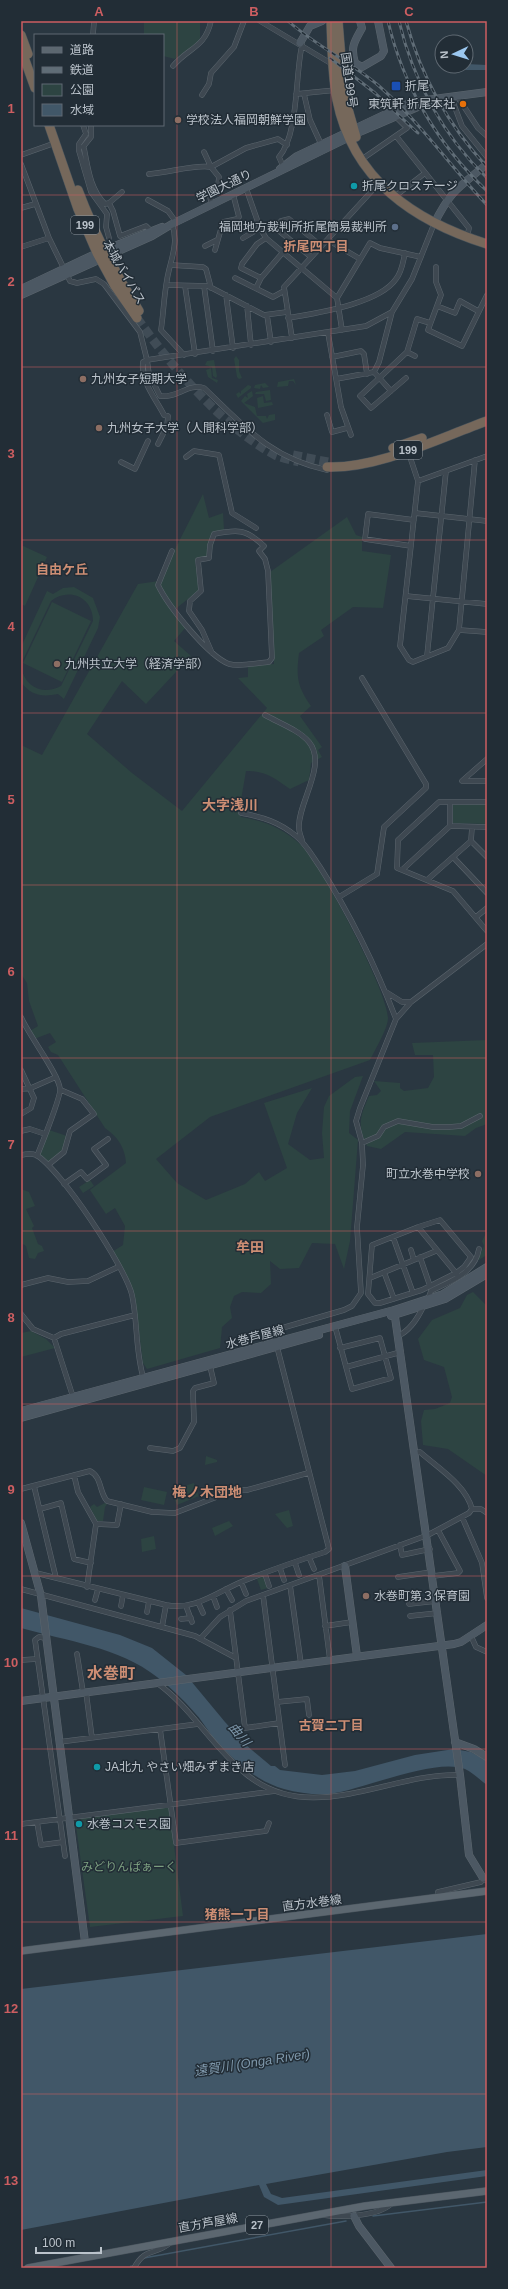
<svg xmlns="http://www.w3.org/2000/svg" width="508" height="2289" viewBox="0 0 508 2289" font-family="Helvetica,'Noto Sans JP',sans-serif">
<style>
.green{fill:#2d4442}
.water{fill:#415768}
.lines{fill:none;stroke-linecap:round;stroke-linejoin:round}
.stream{stroke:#415768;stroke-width:1.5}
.highway-tunnel{stroke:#404c56;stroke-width:9;stroke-dasharray:9 4.5;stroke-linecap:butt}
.street-casing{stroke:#5c666e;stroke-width:5.5}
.secondary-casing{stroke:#5c666e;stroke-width:8}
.primary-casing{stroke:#4a545d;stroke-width:8}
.highway-casing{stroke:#48535b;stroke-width:10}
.street{stroke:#3e4851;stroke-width:4.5}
.secondary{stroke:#4c5863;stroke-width:7}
.primary{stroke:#5c6770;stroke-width:7}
.highway{stroke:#76685b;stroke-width:9}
.rail-casing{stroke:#606d77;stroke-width:3}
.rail{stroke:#222d36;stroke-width:1.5;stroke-dasharray:4.5;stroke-linecap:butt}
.grid{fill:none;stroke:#cd5e61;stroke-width:1;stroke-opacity:0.55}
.transit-dot{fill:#1a4fb4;stroke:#222d36;stroke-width:1.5}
.food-dot{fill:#e8710a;stroke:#222d36;stroke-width:1.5}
.education-dot{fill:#8d6e63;stroke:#222d36;stroke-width:1.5}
.culture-dot{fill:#0f9aa8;stroke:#222d36;stroke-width:1.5}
.service-dot{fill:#5c6f8a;stroke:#222d36;stroke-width:1.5}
.labels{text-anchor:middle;stroke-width:3;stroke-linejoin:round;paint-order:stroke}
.shield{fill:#222d36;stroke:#8d969e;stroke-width:1}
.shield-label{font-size:11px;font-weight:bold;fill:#bbc3cb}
.street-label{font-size:12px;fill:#bbc3cb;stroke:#222d36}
.poi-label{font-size:12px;fill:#bbc3cb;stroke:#222d36;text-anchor:start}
.park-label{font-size:12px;fill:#7b9e7f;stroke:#222d36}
.neighbourhood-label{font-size:13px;font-weight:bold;fill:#cd8e74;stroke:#222d36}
.water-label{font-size:13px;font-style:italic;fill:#7e97aa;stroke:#222d36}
.quarter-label{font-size:14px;font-weight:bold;fill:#cd8e74;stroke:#222d36}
.district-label{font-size:16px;font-weight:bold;fill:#cd8e74;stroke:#222d36}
.neatline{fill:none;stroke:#cd5e61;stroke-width:1.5}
.grid-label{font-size:13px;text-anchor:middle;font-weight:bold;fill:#cd5e61}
</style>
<rect width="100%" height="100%" fill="#2a3741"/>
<!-- green -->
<path class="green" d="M144 21H200V41L175 59 163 56V35H144Z
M236 356 239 360V371L242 378 239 379 237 377 234 359Z
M214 360 217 376 216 378 213 376 212 367 205 365 207 361Z
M211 368 212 378 218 380 217 383 208 377 206 370Z
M294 379 296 385 293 381H289L288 386 277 387 278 382Z
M265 383 269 387 263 388 261 385 260 389 254 388 255 385Z
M248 385 251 386V388L238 398 236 394 239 392 241 394V391Z
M270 390 271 400 266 401 264 394H255L256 392Z
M252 391 253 396 244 403 255 407 257 416H266L267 419 269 415 275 414V420L263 423 241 401 245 396 248 398 247 394Z
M263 396 264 403 272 402 273 405 258 408 257 398Z
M203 494 209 518 223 513 224 530 215 537C212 553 212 556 195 561L199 590 173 611 186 627 174 641 191 656 146 704 122 681 87 734 132 773 182 811 267 708 238 678 248 677V666L274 664 270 572 347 517 356 535 362 537V551L391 555 383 608 353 607 321 630 324 636 299 653C296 677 297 686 311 706L300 716 322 747 318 750 322 757 311 763 309 780 290 789C276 779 264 770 246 771L239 812 241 817C265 821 283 828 301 845 321 864 388 992 388 1018 388 1028 375 1050 370 1060L210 1117 156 1159 177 1183 206 1200 245 1184 259 1172 265 1181 287 1168 264 1103 312 1088 297 1113 288 1144 310 1160 324 1158 322 1133 324 1107 329 1096 355 1077 363 1076 350 1111 349 1133 358 1140 350 1241 344 1269 335 1244 312 1243 299 1268 280 1269 270 1261 271 1284 261 1293 242 1292 234 1296 230 1307 232 1318 222 1327 220 1348 147 1369 143 1363 134 1294 112 1252 123 1245 125 1226 115 1208 106 1214 90 1190 126 1163C125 1148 118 1137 105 1128L58 1055 51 1052 48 1047 56 1042 50 1033 34 1039 30 1031 38 1026 29 1001 27 983 21 974V745L42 755 138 584 159 581Z
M21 545 47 557 25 606 21 604Z
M74 587 93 598 100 617 98 628 64 699 58 694C43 697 31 696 21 682V667C25 687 43 696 61 686L93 621C93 597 69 587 51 601L21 664V647L47 591 53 594 63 588Z
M52 602 91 621 62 682 23 663Z
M487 804V824L453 823V805Z
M487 1040V1124L476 1128 465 1136 405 1132 381 1149 367 1146C357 1124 360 1117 369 1096L377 1095 381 1091 374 1081 400 1083V1088L404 1091 428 1088 434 1077 433 1055H415L412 1043Z
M49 1130 67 1136 63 1152 49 1162 40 1155Z
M90 1180 94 1186 83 1193 79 1187Z
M21 1189 29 1192 35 1206 26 1209 34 1226 32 1228 38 1244 42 1246 44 1251 38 1253 35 1259 29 1258 26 1246 21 1243Z
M487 1231V1255L477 1261 484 1246 482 1241Z
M473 1292 487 1306V1476L448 1449 423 1445 421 1421 424 1410 435 1409 450 1403 452 1397 444 1367 424 1360 418 1339 432 1320 460 1308 467 1295Z
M31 1331 46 1339 55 1348 21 1357V1333Z
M206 1456 217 1460V1462L205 1465Z
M194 1483 199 1496 177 1505 171 1490Z
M144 1487 167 1492 164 1505 141 1500Z
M105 1503 107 1504 105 1507 103 1521H97L90 1507 94 1504 97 1507Z
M289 1510 293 1526 287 1528 275 1514Z
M229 1521 233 1526 215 1536 212 1528Z
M154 1536 156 1549 142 1552 141 1539Z
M264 1576 268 1588 261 1590 257 1579Z
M169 1806 183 1916 90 1927 75 1819Z"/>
<!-- water -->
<path class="water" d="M466 64 487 65V70H466L449 66H466Z
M21 1608 120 1635 152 1648 186 1675 225 1722 246 1745 271 1766H275L280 1770 322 1775 355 1771 415 1755 454 1749 471 1752 487 1761V1785C480 1780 472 1772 465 1769 435 1757 363 1790 329 1794 314 1795 298 1793 284 1789 255 1781 231 1758 212 1736 206 1728 201 1719 194 1712 183 1699 170 1687 157 1677 119 1647 66 1641 21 1628Z
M487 1934V2147L447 2152 266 2184 271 2194 282 2198 487 2170V2176L278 2205 264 2197 259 2185 21 2230V1989Z"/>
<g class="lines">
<!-- stream -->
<path class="stream" d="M373 2216 487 2202
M144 2258 346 2221
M130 2268 131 2266"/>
<!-- highway-tunnel -->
<path class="highway-tunnel" d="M137 318C170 365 224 428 275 455 282 458 291 460 299 462
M293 455 328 462"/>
<defs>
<path id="street" d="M260 21 332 64
M93 35 94 21
M173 66C189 47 205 48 211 21
M296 94 336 90
M304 94 310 120 321 144
M202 95 209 84 211 73 234 47 244 21
M457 96 478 128 487 136
M451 97 462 126 487 157
M83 125 86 134 79 144V151L91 192 107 214 106 227 109 238
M396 136 469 228 467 238
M83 147 91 137V125
M84 148C88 168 90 189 105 204L109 203 122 192
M204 152 211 167 246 148 278 139 287 145
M21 155 55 143
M365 157 407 128 398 119
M21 164 49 238 70 281 77 283 96 279 104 284 140 332 147 360 366 326 392 312
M283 166 279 157C299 134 295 75 302 45
M149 174C168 173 195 164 211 167L219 177 218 185 210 197 212 205
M246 188 260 228 266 238 337 298 342 330
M394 197 425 173
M148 200 168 211 176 222
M109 203 113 211 120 236 146 226 150 230
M21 208 35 204
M172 224C178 240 173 254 169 270 164 289 164 310 161 330L184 355
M243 238 260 228
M328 240 360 259
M205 246 217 240
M21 247 49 238
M215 250 223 222 237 219 239 217 233 194
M311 257 278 230 277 226 281 221 289 219 321 246
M171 265 203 267 206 269 211 288
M436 267V282L441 295 428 330 462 346 487 295
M235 278 273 297 284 291
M261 278 241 268 242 264 257 244 266 238
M167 285 208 286 264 315 287 312
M185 286 195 354
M204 286 213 351
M256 288 261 278 284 251
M226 295 233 348
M337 298 370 243 380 248 421 257
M247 306 251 345
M437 306 455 313 460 301 478 311
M267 315 271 342
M288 318C316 313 379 304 396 279 402 272 403 262 405 253
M328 333 341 407 351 435
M292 338 284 287 380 182
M407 352 415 356
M332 357 361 351 364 354 367 374
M374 372 391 391
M406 378 371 408 360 396 407 352 417 319 430 323
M336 379 374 372 379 362 392 312 412 279 434 224
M327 415 332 432 347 428
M158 444 167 426 168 416 164 415C156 399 140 381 143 362L147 360 149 374 160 396C176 399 188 383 204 388 244 426 270 458 327 470
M408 451 418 481 400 646 409 660 413 662 448 648 459 630 475 460
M186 457 194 451 219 455 232 513 256 528
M121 462 135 469 148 441
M418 481 487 456
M415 513 487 521
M411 546 365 539 368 514 414 520
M172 551 158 585C168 606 208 656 229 664 240 667 257 663 269 662L272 658 268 571 265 559 259 551 264 546C246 529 238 529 214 534L210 545 209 558 198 560 201 591 190 601 189 611 202 630 212 653
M406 596 487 604
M459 630 487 632
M427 656 446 471
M265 715C279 723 299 730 309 742 328 765 297 804 299 828 299 832 301 837 302 840
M487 759 462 781H487
M487 802H439L398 840 397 868 453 891 487 931
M241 813C263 817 279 822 296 836 306 844 313 857 320 867 350 914 376 967 396 1019
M450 826V802
M472 827 471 841 487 857
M453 857 487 893
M402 870 450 826 487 827
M427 880 471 841
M339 897 377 874 384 827 426 788V784L362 678
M476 917 487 908
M386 992 402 1002H411
M21 1017C29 1036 59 1074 60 1089 61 1096 41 1146 37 1156
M21 1070 34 1098 31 1108 21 1114
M21 1089 31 1088 56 1077
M21 1131 30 1129 45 1134
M362 1143 378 1136 384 1127 398 1121 433 1127H449L461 1126 480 1116
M21 1155C26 1154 31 1153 36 1155 60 1168 126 1268 132 1295 138 1323 135 1352 144 1380
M48 1165 64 1152 70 1131 94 1114 82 1099 61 1090
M64 1184 81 1172 87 1179 106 1165 94 1149 108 1139
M418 1227 456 1273 422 1290 380 1303H375L368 1294 372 1245Z
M418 1227 440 1220 471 1257 464 1267 456 1273 458 1276
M393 1237 413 1293
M411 1250 414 1260
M420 1257 430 1286
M384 1272 394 1299
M370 1278 436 1251
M21 1285 48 1278 68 1282 88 1281 118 1267
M428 1299 431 1291C451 1281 475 1273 479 1249
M21 1314 33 1329 54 1338
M336 1330 352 1389 391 1378 380 1338 340 1348
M398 1336C411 1330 419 1316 424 1305
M346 1367 401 1352
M74 1400 54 1338 61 1334 135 1315
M150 1448 173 1451 180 1448 194 1422 193 1391 195 1388 214 1383 210 1366
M74 1475 78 1492 96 1524 87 1587
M34 1486 56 1578
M21 1489 90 1471C102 1477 99 1492 107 1501L152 1512 175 1513 214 1498 225 1489 247 1490 308 1473
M40 1509 61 1503 74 1559 91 1563
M472 1509H481L487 1513
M462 1517 482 1563 487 1598
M96 1524 117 1525 121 1504
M400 1545 402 1555 430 1549
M309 1557 314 1569
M295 1563 299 1575
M280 1568 284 1580
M36 1573 166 1605C194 1611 217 1592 241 1582 268 1571 297 1561 325 1552L329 1549 274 1335 276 1330 282 1328 344 1310 352 1306 361 1293 357 1227 363 1165 362 1143 356 1121 360 1108 396 1019 411 1002 487 944
M265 1574 269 1586
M319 1575 330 1660
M433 1576 458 1573 460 1571 438 1530
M398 1577 432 1572
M241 1582 246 1594
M290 1585 301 1664
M21 1589 195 1636 236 1658
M226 1589 232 1600
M263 1595 285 1765
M213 1596 217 1607
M95 1600 98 1589
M198 1602 203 1613
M409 1604 436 1601
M121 1606 123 1595
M186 1606 192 1622
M230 1610 245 1728 279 1723
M147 1612 149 1601
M410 1616 438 1613
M181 1619 191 1618
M325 1626 352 1622
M162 1627 166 1605
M471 1636 476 1647 487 1652
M46 1638 39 1637 35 1640 65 1856
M200 1639 220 1617 246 1601 428 1535 469 1513 472 1509C466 1485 438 1468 420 1452L415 1453
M77 1654 83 1692
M21 1660 37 1659
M157 1683C191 1707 212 1747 246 1774 311 1828 390 1772 460 1775
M86 1692 92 1738
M277 1702 307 1699 309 1715
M160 1729 198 1724
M59 1742 160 1729 176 1843 266 1831 269 1823
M37 1822 41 1845 63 1842
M21 1824 275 1791
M439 1897 438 1892 481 1882 483 1878 487 1881
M323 2215C341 2218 378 2216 391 2204
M134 2268C146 2246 156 2256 171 2242"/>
<path id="secondary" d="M360 21 362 28C355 41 350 46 355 63L362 67 381 56 384 51 378 21
M300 43 310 26 322 21
M280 169 297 156 411 102 487 92
M434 224C451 190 458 188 487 164
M21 289 97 253 162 227
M21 295 152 236 172 224 362 131 434 100
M394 1310 460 1775 469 1855 483 1878
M391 1316 445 1299 487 1274
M21 1411 394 1310 443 1294 487 1267
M21 1418 319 1335
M21 1523 41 1596 85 1942
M345 1566 357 1656
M21 1701 454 1644 461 1642 487 1625
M455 1742 474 1749 487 1757
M354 2216 359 2226 391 2268"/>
<path id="primary" d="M21 1951 487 1891
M28 2268 365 2206 487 2191"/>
<path id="highway" d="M331 21C332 47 332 74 337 100 353 180 414 221 487 244
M338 21 344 95 356 137
M21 35 28 54
M21 49 35 88
M49 125 78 209 97 253 115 286 137 318
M78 190C94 232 115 273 139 311
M393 448 422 438
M327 467C378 469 439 438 487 421"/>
</defs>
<!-- street casing -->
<use href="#street" class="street-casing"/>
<!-- secondary casing -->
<use href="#secondary" class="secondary-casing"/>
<!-- primary casing -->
<use href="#primary" class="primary-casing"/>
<!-- highway casing -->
<use href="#highway" class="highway-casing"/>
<!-- street -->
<use href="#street" class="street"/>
<!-- secondary -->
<use href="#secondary" class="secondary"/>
<!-- primary -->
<use href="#primary" class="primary"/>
<!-- highway -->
<use href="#highway" class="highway"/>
<defs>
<path id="rail" d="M288 21C316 46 351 62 379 86 420 122 450 166 487 205
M388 21C403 86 438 145 487 191
M399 21C413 80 443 136 487 178
M406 21C421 76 448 125 487 167
M330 58 375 93 418 133"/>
</defs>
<!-- rail casing -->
<use href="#rail" class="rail-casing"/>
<!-- rail -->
<use href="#rail" class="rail"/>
</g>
<!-- grid -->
<path class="grid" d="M177 21V2268M331 21V2268M21 195H487M21 367H487M21 540H487M21 713H487M21 885H487M21 1058H487M21 1231H487M21 1404H487M21 1576H487M21 1749H487M21 1922H487M21 2094H487"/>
<!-- markers -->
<rect class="transit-dot" x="391" y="81" width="10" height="10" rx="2"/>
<circle class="food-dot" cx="463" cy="104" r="4"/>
<g class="education-dot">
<circle cx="178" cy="120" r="4"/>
<circle cx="83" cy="379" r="4"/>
<circle cx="99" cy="428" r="4"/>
<circle cx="57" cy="664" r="4"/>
<circle cx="478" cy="1174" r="4"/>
<circle cx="366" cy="1596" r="4"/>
</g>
<g class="culture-dot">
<circle cx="354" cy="186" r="4"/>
<circle cx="97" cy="1767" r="4"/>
<circle cx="79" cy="1824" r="4"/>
</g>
<circle class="service-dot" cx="395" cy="227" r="4"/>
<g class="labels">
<!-- shield labels -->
<g class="shield">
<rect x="71" y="216" width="28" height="18" rx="3"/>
<rect x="394" y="441" width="28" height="18" rx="3"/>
<rect x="246" y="2216" width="22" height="18" rx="3"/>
</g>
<g class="shield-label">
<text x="85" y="229">199</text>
<text x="408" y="454">199</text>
<text x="257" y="2229">27</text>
</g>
<!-- street labels -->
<g class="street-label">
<text transform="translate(349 80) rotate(82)" y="4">国道199号</text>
<text transform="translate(224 186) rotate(-26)" y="4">学園大通り</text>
<text transform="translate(124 272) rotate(60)" y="4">本城バイパス</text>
<text transform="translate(255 1337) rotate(-15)" y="4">水巻芦屋線</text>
<text transform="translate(312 1903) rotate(-7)" y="4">直方水巻線</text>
<text transform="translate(208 2223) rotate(-10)" y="4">直方芦屋線</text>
</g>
<!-- poi labels -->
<g class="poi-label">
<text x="405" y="90">折尾</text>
<text x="455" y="108" text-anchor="end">東筑軒 折尾本社</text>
<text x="186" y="124">学校法人福岡朝鮮学園</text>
<text x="362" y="190">折尾クロステージ</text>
<text x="387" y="231" text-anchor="end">福岡地方裁判所折尾簡易裁判所</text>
<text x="91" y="383">九州女子短期大学</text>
<text x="107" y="432">九州女子大学（人間科学部）</text>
<text x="65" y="668">九州共立大学（経済学部）</text>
<text x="470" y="1178" text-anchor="end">町立水巻中学校</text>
<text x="374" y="1600">水巻町第３保育園</text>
<text x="105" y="1771">JA北九 やさい畑みずまき店</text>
<text x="87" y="1828">水巻コスモス園</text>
</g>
<!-- park labels -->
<g class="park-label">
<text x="129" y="1871">みどりんぱぁーく</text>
</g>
<!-- neighbourhood labels -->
<g class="neighbourhood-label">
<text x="316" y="251">折尾四丁目</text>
<text x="62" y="574">自由ケ丘</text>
<text x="331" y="1730">古賀二丁目</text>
<text x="237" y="1919">猪熊一丁目</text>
</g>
<!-- water labels -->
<g class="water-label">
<text transform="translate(240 1734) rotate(50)" y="5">曲川</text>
<text transform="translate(252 2062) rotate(-9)" y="5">遠賀川 (Onga River)</text>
</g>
<!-- quarter labels -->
<g class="quarter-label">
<text x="230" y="810">大字浅川</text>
<text x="250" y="1252">牟田</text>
<text x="207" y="1497">梅ノ木団地</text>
</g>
<!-- district labels -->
<g class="district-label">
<text x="111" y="1679">水巻町</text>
</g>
</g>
<!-- border -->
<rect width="508" height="2289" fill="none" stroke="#222d36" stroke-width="44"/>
<!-- legend -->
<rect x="34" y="34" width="130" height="92" fill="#222d36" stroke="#5f6972"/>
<rect x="42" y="47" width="20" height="6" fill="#5c6770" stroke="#5f6972"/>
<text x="70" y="54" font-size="12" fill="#bbc3cb">道路</text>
<rect x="42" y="67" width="20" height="6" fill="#606d77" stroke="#5f6972"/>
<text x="70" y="74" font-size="12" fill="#bbc3cb">鉄道</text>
<rect x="42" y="84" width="20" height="12" fill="#2d4442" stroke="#5f6972"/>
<text x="70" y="94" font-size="12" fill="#bbc3cb">公園</text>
<rect x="42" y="104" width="20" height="12" fill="#415768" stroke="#5f6972"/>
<text x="70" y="114" font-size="12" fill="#bbc3cb">水域</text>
<!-- north arrow -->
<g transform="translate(454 54) rotate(266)"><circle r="19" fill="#222d36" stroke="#5f6972"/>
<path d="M0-3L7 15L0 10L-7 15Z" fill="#9bc7ef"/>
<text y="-6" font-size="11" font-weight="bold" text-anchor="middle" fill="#bbc3cb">N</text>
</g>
<!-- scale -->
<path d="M36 2247v6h65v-6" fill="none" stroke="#bbc3cb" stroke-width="2"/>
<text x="42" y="2247" font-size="12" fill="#bbc3cb" stroke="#222d36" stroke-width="3" paint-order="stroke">100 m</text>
<rect x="22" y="22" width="464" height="2245" class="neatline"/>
<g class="grid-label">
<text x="99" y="16">A</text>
<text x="254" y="16">B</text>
<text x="409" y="16">C</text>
<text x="11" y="113">1</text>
<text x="11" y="286">2</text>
<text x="11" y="458">3</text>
<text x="11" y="631">4</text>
<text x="11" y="804">5</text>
<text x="11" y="976">6</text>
<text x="11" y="1149">7</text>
<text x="11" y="1322">8</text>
<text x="11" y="1494">9</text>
<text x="11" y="1667">10</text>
<text x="11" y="1840">11</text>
<text x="11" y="2013">12</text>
<text x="11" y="2185">13</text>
</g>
</svg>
